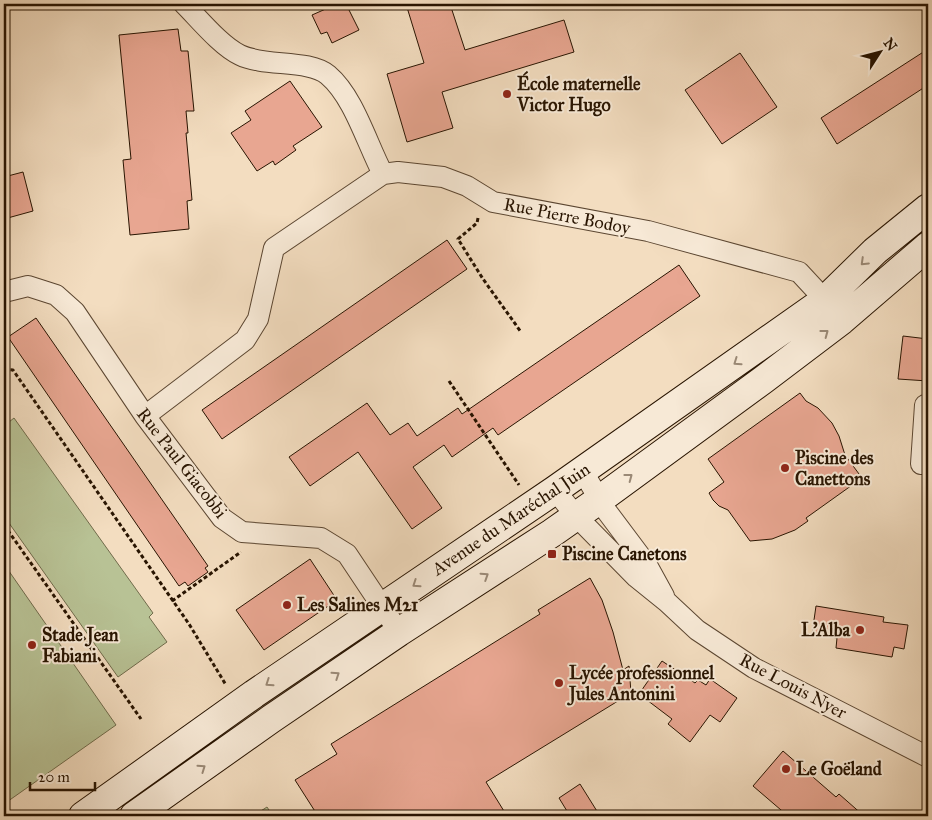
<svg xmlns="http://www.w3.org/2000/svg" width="932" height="820" viewBox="0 0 932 820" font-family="'IM FELL Great Primer',serif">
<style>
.green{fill:#b8c295;stroke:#706b4b}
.building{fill:#e8a691;stroke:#281401}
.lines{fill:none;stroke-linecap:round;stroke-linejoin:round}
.minor-casing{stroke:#5b4631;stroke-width:22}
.secondary-casing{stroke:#281401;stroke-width:30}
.path{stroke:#281401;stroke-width:3;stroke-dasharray:4 2.5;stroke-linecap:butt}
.minor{stroke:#f7e9d6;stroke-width:20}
.secondary{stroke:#f7e9d6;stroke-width:28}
.oneway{stroke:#9a8976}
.poi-dot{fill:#8f2418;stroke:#f7e9d6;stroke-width:2}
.labels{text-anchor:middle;stroke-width:4;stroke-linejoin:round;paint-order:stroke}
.poi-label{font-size:18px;font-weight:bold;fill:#281401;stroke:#f7e9d6;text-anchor:start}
.street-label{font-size:18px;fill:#281401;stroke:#f7e9d6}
</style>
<rect width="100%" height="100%" fill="#f3ddc0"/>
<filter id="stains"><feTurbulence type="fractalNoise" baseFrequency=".004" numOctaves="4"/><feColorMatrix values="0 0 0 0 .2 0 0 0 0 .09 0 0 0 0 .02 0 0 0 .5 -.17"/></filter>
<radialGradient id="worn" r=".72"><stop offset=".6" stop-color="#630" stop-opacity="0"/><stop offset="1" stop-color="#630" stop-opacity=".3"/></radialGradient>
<!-- green -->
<path class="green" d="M14 418 153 613 149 617 167 642 118 677 4 516V426Z
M4 564 116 725 4 804Z
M267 807 273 816H253Z"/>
<!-- building -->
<path class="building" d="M337 4H346L359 30 332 43 327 32 321 34 312 15Z
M406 4H450L465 50 564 20 574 52 442 92 453 128 407 142 387 74 424 63Z
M178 29 181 51H188L194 111H186L188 133H186L192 200 187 201 189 229 130 235 123 160 131 159 119 35Z
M928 49V85L837 144 821 118Z
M740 53 777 107 722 144 685 90Z
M290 81 322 127 293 146 296 150 275 165 273 161 257 171 231 133 251 120 245 111Z
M23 172 33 211 4 219V177Z
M447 240 467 269 222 439 202 410Z
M679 265 700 296 498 435 493 428 452 457 444 445 413 467 442 508 412 529 358 452 310 486 289 457 367 403 390 435 408 423 417 436 458 408 462 414Z
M36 318 208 566 205 568 208 572 188 586 185 582 179 586 8 337Z
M903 336 928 339V381L898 379Z
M800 393 806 401 818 408 832 423 839 436 845 455 862 478 806 518 808 521 795 530 772 539 750 541 728 510 719 506 713 500 709 493 724 482 708 459Z
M310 559 337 600 264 650 236 610Z
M590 578 602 600 613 632 623 670 629 666 631 693 486 782 507 816H318L295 780 337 754 331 744 540 614 538 610Z
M816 606 884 617 883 622 908 625 904 649 894 647 892 657 836 648 837 638 812 634Z
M662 661 695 683 698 680 706 685 710 679 737 698 720 722 710 715 690 742 668 724 672 719 639 694Z
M783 751 836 797 839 794 864 816H788L753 786Z
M580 784 600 816H570L559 798Z"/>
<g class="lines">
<defs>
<path id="minor" d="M184 4C199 19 221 46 240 55 264 67 309 59 328 75 354 97 367 144 383 174
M4 292 28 286 56 295 75 312 145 416 222 518 242 532 321 538 347 554 399 632
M928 405H925L921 464H928
M145 416 245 340 258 319 274 248 383 174 398 172 443 177 467 186 493 202 648 231 799 272 825 300
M582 470 605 509 647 565 664 596
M555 490 575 515 636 577 667 602 697 630 754 668 928 757"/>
<path id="secondary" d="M83 816 254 694 555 490 825 300 875 251 928 208
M134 816 271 719 399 632 552 533 599 500 763 380 842 320 928 246"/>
</defs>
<!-- minor casing -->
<use href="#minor" class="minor-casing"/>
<!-- secondary casing -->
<use href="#secondary" class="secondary-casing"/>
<!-- path -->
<path class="path" d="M478 218 477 223 458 239 483 279 521 332
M4 369 13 370 189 624 226 685
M449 381 519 485
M4 525 141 719
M172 601 241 552"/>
<!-- minor -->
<use href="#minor" class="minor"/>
<!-- secondary -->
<use href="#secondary" class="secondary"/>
</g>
<!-- one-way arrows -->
<defs><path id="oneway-chevron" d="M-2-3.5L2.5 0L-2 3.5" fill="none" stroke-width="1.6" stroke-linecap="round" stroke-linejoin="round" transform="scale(1.25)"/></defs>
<g class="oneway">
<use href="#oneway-chevron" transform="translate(864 262) rotate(136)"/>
<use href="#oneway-chevron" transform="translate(825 333) rotate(-37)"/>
<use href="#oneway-chevron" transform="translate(737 362) rotate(145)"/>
<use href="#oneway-chevron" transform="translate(629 477) rotate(-37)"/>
<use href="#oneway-chevron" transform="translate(485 576) rotate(-33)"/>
<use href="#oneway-chevron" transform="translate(416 584) rotate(146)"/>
<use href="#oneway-chevron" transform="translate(336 675) rotate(-34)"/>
<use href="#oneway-chevron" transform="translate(269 683) rotate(146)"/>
<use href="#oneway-chevron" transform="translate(202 768) rotate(-35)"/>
</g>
<!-- markers -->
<g class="poi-dot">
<circle cx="507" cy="94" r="5"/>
<circle cx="785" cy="468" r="5"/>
<rect x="547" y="549" width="10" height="10" rx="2.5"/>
<circle cx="287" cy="605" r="5"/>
<circle cx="860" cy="630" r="5"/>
<circle cx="32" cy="645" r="5"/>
<circle cx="559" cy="683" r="5"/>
<circle cx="786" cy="769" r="5"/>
</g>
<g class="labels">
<!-- poi labels -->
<g class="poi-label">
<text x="517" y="90">École maternelle<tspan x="517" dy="21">Victor Hugo</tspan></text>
<text x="795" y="464">Piscine des<tspan x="795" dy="21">Canettons</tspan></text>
<text x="562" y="560">Piscine Canetons</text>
<text x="297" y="611">Les Salines M21</text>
<text x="850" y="636" text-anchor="end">L'Alba</text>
<text x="42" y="641">Stade Jean<tspan x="42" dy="21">Fabiani</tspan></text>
<text x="569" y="679">Lycée professionnel<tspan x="569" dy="21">Jules Antonini</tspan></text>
<text x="796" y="775">Le Goëland</text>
</g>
<!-- street labels -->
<g class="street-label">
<text transform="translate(567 216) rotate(11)" y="6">Rue Pierre Bodoy</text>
<text transform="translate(182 463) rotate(52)" y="6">Rue Paul Giacobbi</text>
<text transform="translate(511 519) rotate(-34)" y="6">Avenue du Maréchal Juin</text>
<text transform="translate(793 686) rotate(28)" y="6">Rue Louis Nyer</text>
</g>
</g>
<!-- margin -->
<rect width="932" height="820" fill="none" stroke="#f3ddc0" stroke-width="20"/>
<rect x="5" y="5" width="922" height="810" fill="none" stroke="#281401" stroke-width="2.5"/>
<rect x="10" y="10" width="912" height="800" fill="none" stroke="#281401"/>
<!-- north arrow -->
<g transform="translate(880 52) rotate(54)" stroke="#f7e9d6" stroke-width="4" paint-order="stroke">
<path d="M0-4L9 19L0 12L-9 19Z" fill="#281401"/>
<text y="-8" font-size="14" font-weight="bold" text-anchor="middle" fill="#281401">N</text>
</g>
<!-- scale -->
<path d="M30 782v8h65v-8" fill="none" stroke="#281401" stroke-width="2.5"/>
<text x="38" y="782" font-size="15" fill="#281401" stroke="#f7e9d6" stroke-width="4" paint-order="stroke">20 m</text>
<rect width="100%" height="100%" filter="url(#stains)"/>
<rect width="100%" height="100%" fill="url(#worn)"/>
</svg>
